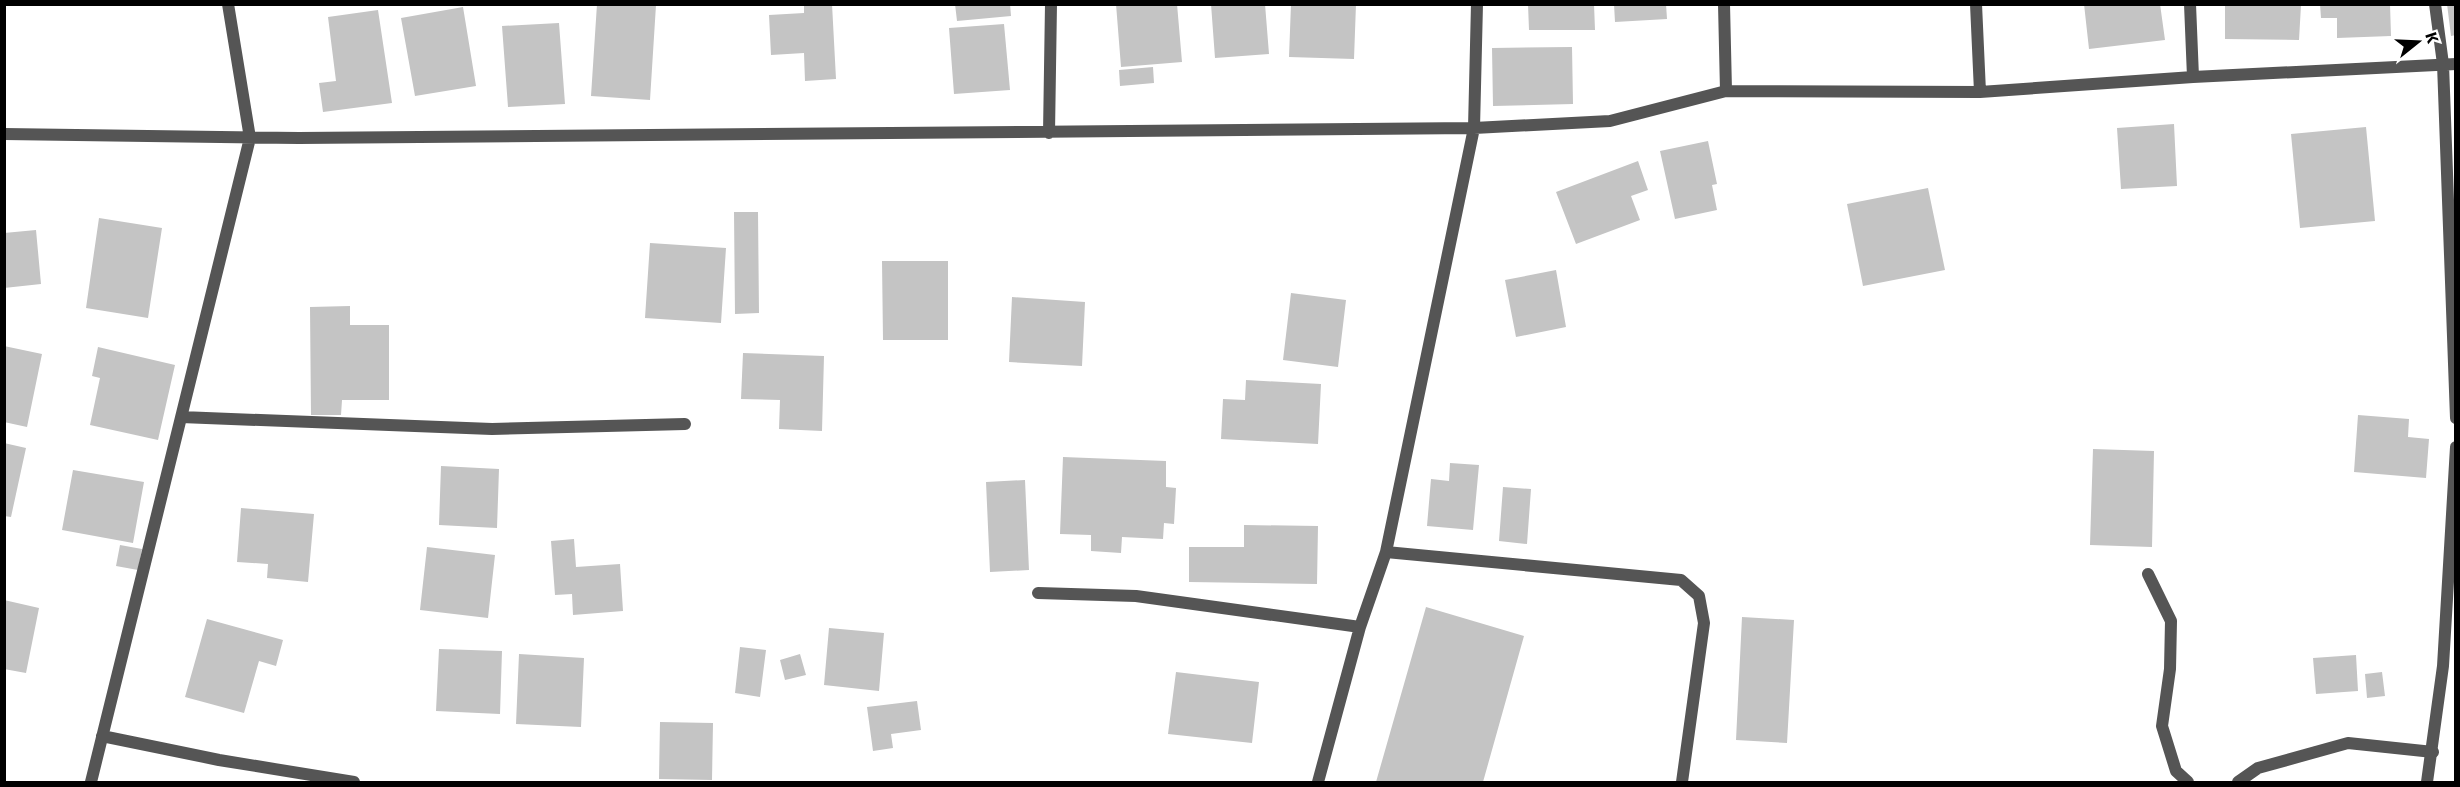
<svg xmlns="http://www.w3.org/2000/svg" width="2460" height="787" viewBox="0 0 2460 787" font-family="'Fira Sans',sans-serif">
<style>
.building{fill:#c4c4c4}
.lines{fill:none;stroke-linecap:round;stroke-linejoin:round}
.service{stroke:#555;stroke-width:12}
.minor{stroke:#555;stroke-width:12}
</style>
<rect width="100%" height="100%" fill="#fff"/>
<!-- building -->
<path class="building" d="M597 4 656 5 650 100 591 96Z
M804 4H832L836 79 805 81 804 53 771 55 769 15 804 13Z
M955 4H1010L1011 16 957 21Z
M1116 4H1177L1182 62 1121 67Z
M1211 4H1265L1269 54 1215 58Z
M1291 4H1356L1354 59 1289 57Z
M1528 4H1594L1595 30H1529Z
M1614 4H1666L1667 19 1615 22Z
M2084 4H2160L2165 40 2089 49Z
M2320 4H2390L2391 36 2337 38V18H2321Z
M2447 4H2456V35L2451 36Z
M2225 5H2301L2299 40 2225 39Z
M463 7 476 86 415 96 401 18Z
M378 10 392 103 323 112 319 83 336 81 328 17Z
M559 23 565 104 508 107 502 26Z
M1004 24 1010 90 954 94 949 28Z
M1572 47 1573 104 1493 106 1492 48Z
M1153 67 1154 83 1120 86 1119 70Z
M2174 124 2177 186 2121 189 2117 128Z
M2366 127 2375 221 2300 228 2291 134Z
M1708 141 1717 184 1712 185 1717 210 1675 219 1660 151Z
M1638 161 1648 190 1631 196 1640 220 1576 244 1556 192Z
M1928 188 1945 270 1863 286 1847 204Z
M734 212H758L759 313 735 314Z
M99 218 162 228 148 318 86 308Z
M36 230 41 284 4 288V233Z
M650 243 726 248 721 323 645 318Z
M882 261H948V340H883Z
M1556 270 1566 327 1516 337 1505 280Z
M1291 293 1346 300 1338 367 1283 360Z
M1012 297 1085 302 1082 366 1009 362Z
M350 306V325H389V400H342L341 415H311L310 307Z
M4 346 42 354 27 427 4 422Z
M98 347 175 365 158 440 90 425 100 378 92 376Z
M743 353 824 356 822 431 779 429 780 400 741 399Z
M1246 380 1321 384 1318 444 1221 439 1223 399 1245 400Z
M2358 415 2409 419 2408 437 2429 439 2426 478 2354 472Z
M4 443 26 448 11 517 4 516Z
M2093 449 2154 451 2152 547 2090 545Z
M1063 457 1166 461V487L1176 488 1174 524 1164 523 1163 539 1122 537 1121 553 1091 551V535L1060 534Z
M1450 463 1479 465 1473 530 1427 526 1431 479 1449 481Z
M441 466 499 469 497 528 439 525Z
M73 470 144 482 133 543 62 530Z
M1025 480 1029 570 990 572 986 482Z
M1503 487 1531 489 1527 544 1499 541Z
M241 508 314 514 308 582 267 578 268 564 237 562Z
M1244 525 1318 526 1317 584 1189 582V547H1244Z
M574 539 576 567 620 564 623 611 573 615 572 594 555 595 551 541Z
M120 545 142 549 138 570 116 566Z
M427 547 495 555 488 618 420 610Z
M4 600 39 608 26 673 4 669Z
M1426 607 1524 636 1483 782H1376Z
M1742 617 1794 620 1787 743 1736 740Z
M207 619 283 640 276 666 259 661 244 713 185 697Z
M829 628 884 633 879 691 824 685Z
M740 647 766 650 760 697 735 693Z
M439 649 502 651 500 714 436 711Z
M519 654 584 658 581 727 516 724Z
M800 654 806 675 785 680 780 660Z
M2356 655 2358 691 2316 694 2313 658Z
M1176 672 1259 682 1252 743 1168 734Z
M2382 672 2385 696 2367 698 2365 674Z
M917 701 921 730 891 734 893 748 873 751 867 707Z
M660 722 713 723 712 780 659 779Z"/>
<g class="lines">
<!-- service -->
<path class="service" d="M2148 574 2171 621 2170 669 2162 726 2176 771 2188 782
M2238 782 2258 768 2348 743 2433 752"/>
<!-- minor -->
<path class="minor" d="M1976 4 1980 92
M2190 4 2193 77
M2435 4 2443 64 2456 418
M1726 91 1980 92 2193 77 2456 64
M1049 133 1051 4
M4 134 299 138 1474 128 1610 121 1726 91 1724 4
M181 417 492 429 685 424
M1386 552 1681 580 1699 596 1704 623 1682 782
M1038 593 1136 596 1360 627
M102 736 219 760 354 782
M91 782 250 138 228 4
M1318 782 1360 627 1386 552 1474 128 1477 4
M2427 782 2443 666 2456 447"/>
</g>
<!-- border -->
<rect width="2460" height="787" fill="none" stroke="#000000" stroke-width="12"/>
<!-- north arrow -->
<g transform="translate(2418 42) rotate(72)" stroke="#ffffff" stroke-width="4.5" paint-order="stroke">
<path d="M0-4.5L10 22L0 15L-10 22Z" fill="#000000"/>
<text y="-9" font-size="16" font-weight="bold" text-anchor="middle" fill="#000000">K</text>
</g>
</svg>
